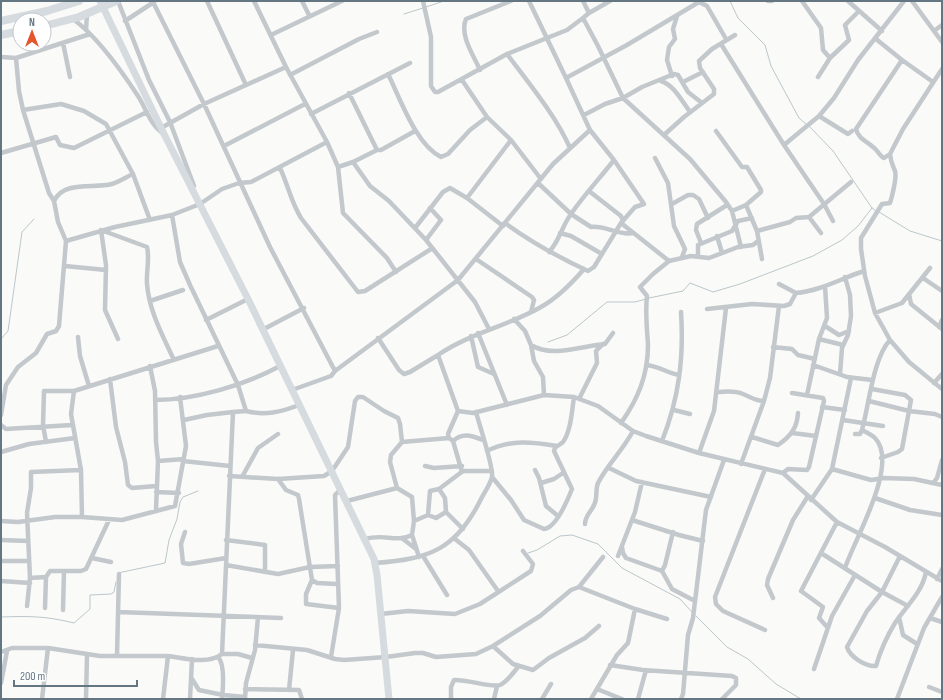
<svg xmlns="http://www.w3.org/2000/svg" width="943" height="700" viewBox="0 0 943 700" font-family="'Sofia Sans Condensed',sans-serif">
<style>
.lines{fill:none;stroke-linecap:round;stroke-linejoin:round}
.stream{stroke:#bbc7cb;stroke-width:1}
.minor{stroke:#c3c8cc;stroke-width:4.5}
.secondary{stroke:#d6dbdf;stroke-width:7}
.motorway{stroke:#d6dbdf;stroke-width:8}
</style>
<rect width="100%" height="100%" fill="#fafaf8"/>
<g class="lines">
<!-- stream -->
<path class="stream" d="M730 1 738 18 765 45 771 66 799 118 806 124
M426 7 444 1
M404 14 423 8
M809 126 833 151 872 208 876 211
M879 212 910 231 942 241
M649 298 683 291 690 283 713 292 740 284 813 256 842 240 858 226 872 208
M1 339 8 331 22 232 34 219
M548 342 567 335 607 302H635L646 299
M528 553 537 550 560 536 572 535 598 544 622 568 680 599 692 612
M118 573 165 563 169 540 177 519 180 502 183 497 198 491
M696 616 727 647 748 659 776 684 801 699
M1 617C29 616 46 616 74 623L90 609V595L111 594 114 592 116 582"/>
<!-- minor -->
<path class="minor" d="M118 1 149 80 170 122 194 186
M207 1 246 85
M254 1 286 67 327 142 338 167 343 213 387 258 396 272
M302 1 309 15
M423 1 431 37V86L435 92H438L507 54 567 30 583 18
M529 1 566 78
M583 1 589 13
M610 1 589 13 583 18 598 46 623 98 690 159 726 202 732 211 741 247
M768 1H772
M802 1 821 28 823 50 830 58
M848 1 882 31
M912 1 942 42
M153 2 204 104 270 247 335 371
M699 2 707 6 726 39
M73 19C98 37 121 70 138 96 147 110 150 125 164 134
M125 21 154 2
M86 30 87 14
M934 31 942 25
M271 35 342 1
M876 39 902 60 933 82
M63 43 70 77
M721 44 784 145 824 204 833 221
M507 54C528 82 556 116 570 148
M1 57 16 58 90 34
M902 60 856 129C858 138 866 141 873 147 878 150 879 156 884 158L890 154 903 129 942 69
M480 70C474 56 459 35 466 19L511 1
M388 74C400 98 416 145 441 157L448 154 470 130 487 117
M290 75 359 39 377 32
M672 76 667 60 669 47 675 39 673 29 677 16
M818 77 830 58 849 40 845 25 859 11
M462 80 487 117 511 140 541 179
M661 81C674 85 682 101 690 112
M683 82 703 72
M349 93 377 150
M23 110 61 104 84 111 106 124 133 174 150 220
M311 114 410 63
M584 115 605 104 623 98 642 87 674 74 678 75 688 92 702 103
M819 116 848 134 852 131
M161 128 204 104 286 67
M716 131 742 167H747L761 190V192L746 205 732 211
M664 135 684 117 714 94V89L700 68 699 61 712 49 735 35
M784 145 819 116 834 98 858 60 904 1
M224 146 305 104
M1 153 56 137 60 145 74 148 147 112
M890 154C891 163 892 163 895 171 897 177 892 197 890 203L882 204 861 238V249L865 276 875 313 890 340 909 362 942 389
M655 158 668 183 674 226 685 249 682 257
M353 162 370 186 389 201 426 240 475 302 489 329
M338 167 353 162 377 150H381L415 131
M280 168C288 185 291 202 301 218L358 292 365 291 431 249
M538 183 571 214 591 227C605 225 619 236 633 233
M589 191 621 216 623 221
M467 198 511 140
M54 201C64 180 94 189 112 184 119 182 126 177 133 174
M672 204 688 195H693L699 199 708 218
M746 205 757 231 762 259
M809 217 821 233
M505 223C531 242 558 257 588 271L594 267 621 223 635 207 644 204 614 160 590 130
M621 223 669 261
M415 228 443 192 450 188 467 198 503 226
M757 231 790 222 796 218 809 217 851 182
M560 233 571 236 602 254
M717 236 722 253
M426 240 441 220 430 208
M66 241 115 227 172 215
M701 243 696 230 697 224 727 205
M549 252C559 242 562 226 571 214 584 195 600 178 614 160
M698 256V245L732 231 738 221 752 218
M476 259 532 297 534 300 531 312
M65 266 106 270
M923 278 942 291
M779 284 796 293
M909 294 911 304 942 329
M150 301 183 290
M707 309 752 304 784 306 790 304 796 293C820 291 842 278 864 271
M875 313 902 303 930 268
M514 319 525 331 531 345 534 361 543 377 544 395
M206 320 248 299
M825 326 839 335 849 331
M939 327 942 320
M262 330 304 308
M478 333 507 405
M471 336 478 367 494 374
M78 337 80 356 89 386
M378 338 399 370 404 374 410 372 438 355 458 411 473 413 544 395 574 397 598 406 633 431 646 436 699 453 783 473 837 522 885 547 942 581
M118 339 105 310 106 265 101 230 147 247C150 259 146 272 147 284 149 311 163 336 174 360
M819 339 843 345
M531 345C552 358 581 346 605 344L613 333
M773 347 792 349 798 355 815 359
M438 355C470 333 508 326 541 307 557 298 572 283 584 269
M646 365C659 366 667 373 679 375
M813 365 847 377 872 380
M150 366 155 391 156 442 158 461 156 510
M840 374 842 348 848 335 851 316 850 295 845 277
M110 379 116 427 125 462 128 485 132 488 156 486
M934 383 942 374
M872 389 905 395 911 400 902 449 898 452 881 458
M292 390 331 376 335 371 458 280 553 164 590 130 566 78 627 45 699 2 698 1
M74 391 71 414 81 470 82 517
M716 392C725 392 734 390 743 394 751 397 755 401 764 401
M807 395 819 339 827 318 825 286
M579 399 597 363 596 351 603 344
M155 400C195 400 245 385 280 366
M869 401 909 411 935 414 942 417
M822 407 845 410
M674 410 690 414
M246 411C265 416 281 412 299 405
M1 415 6 385 18 367 36 353 47 334 56 331 59 326 66 241 58 222 54 201 49 193 23 110 19 91 16 58
M184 420 207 415 233 412
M843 420 883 426
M621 423C638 399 648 375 648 345 647 328 645 313 647 296L640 287 653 274 669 261 691 256 709 258 738 247 753 245 758 241
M1 425 6 429 72 425
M792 433 816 436
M855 434H860L862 430C869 405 873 358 890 340
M752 437 778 445C791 436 797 428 798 413
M449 438 448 434 458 411
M453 441C463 432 472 436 483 440
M662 441C679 398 684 358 681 312
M46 442 43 425 44 391H74L218 346
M402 442 449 438 453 441 462 472
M487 451C510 439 533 442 557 446
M1 452 29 444 75 438
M699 453 714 411 726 308
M158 461 184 459
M183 461 230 466
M741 464 764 401 770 378 779 306
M425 466 434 468 462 466
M609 468 636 481 711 497
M832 469 871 480 884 478 914 479 942 485
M535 470 539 478 546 506 558 516
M783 473 788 469 807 470 809 467 824 401 823 398 792 393
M229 476 278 479 324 476 332 471 348 447 355 401 358 397H363L384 411 398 418 400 424 402 442 391 455 390 462 397 488
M242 477 258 448 278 434
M492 477 511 500 524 520 544 529C556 528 568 499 572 489L554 451 555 448C557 446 561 444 563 442 571 431 572 410 574 397
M278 479 286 490 298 495 299 499 312 580 306 594V604L339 608
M934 482 937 478 942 460
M541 483 554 479 563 473
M439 489 445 498 446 512 463 529
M156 492 179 493
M875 498 910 510 942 515
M811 500 832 469 851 378
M347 501 397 488 412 497 414 521 412 535 419 557
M428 515 430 491 439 489 463 471H492
M632 520 679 535 703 541
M1 521 18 522 55 517H82L122 520 175 506 186 446 180 397
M414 521 428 515 436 518 446 512
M585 524C585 516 591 512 594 505 598 498 595 490 598 483 607 465 623 450 633 431
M185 532 181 544 183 563 189 564 226 558
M365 539C384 533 396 543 412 535
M403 539 416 549
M455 539 469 550 498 591
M1 540 28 541
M226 540 265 545V572
M622 547 623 553 626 558 662 571 672 589 695 601
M821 553 882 592 908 606
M423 556 447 595
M618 556 635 512 642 482
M900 556 882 592 867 611 847 647C850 657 866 667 876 666 880 652 887 636 895 623 906 606 922 593 926 572
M92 558 111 562
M1 561H29
M375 563C429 559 456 550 481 499 484 493 490 485 492 477 494 468 479 424 476 412
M226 565 278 574 310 567 338 566
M845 568C854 540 900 464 875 438 872 435 866 432 862 430
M662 571 665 565 673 532
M30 578 46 577 50 571H81L86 569 109 520
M937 579 942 569
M312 580 317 583 337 584
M1 581 30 583
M579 587 635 609 667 619
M773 598 767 585 768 579 793 520 808 496
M27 606 30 578 27 513 31 488V472L81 470
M45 608 46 577
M63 610 64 571
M118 612 281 618
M381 614 408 611 455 614 480 604 531 571 533 564 523 551
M899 617 903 635 917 644
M930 618 942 622
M828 628 819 618 823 607 801 591 837 522
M765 630 723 611 716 604 715 597 765 469
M255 645 307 650 335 659 344 660 386 657 415 653H423L436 657 476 654 493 646 540 616 571 590 579 587 603 557
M493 646 513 664 533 670 549 658 585 638 599 626
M1 652 12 648H48L100 656H168
M222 654H238L252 658
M117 655 119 574
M218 657C225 664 223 689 222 699
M331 657 339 608 335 495 341 489
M610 665 643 670 732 676 736 678V685L722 699
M814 669 832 616 855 575
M192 679 199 690 223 695 245 697
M1 683 7 651
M929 687 942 692
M245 689 299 690 302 699
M597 689 622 699
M289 690 293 650
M42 699 48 648
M86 699 87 655
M163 699 168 656C184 658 208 665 222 654L233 412 246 411 238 385 190 285 180 262 172 215 200 204 222 189 239 183 251 182 327 142
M190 699 192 659
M245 699 246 683 255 650 258 617
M451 699V687L454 680C466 679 492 688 500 685 507 682 513 673 518 667
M494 699 497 686
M542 699 551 684
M591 699 617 655 628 643 635 609
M638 699 646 670
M681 699 683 694 688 635 693 618 706 510 724 460
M897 699 924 628 942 597"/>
<!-- secondary -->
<path class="secondary" d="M100 1 164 134 248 299 374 559 377 575 389 699"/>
<!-- motorway -->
<path class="motorway" d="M1 21 47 11 79 1
M44 26 79 17 116 1
M1 35 20 31"/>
</g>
<!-- border -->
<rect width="943" height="700" fill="none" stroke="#657683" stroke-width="4"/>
<!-- north arrow -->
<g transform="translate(32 32)"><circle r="19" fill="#ffffff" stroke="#c1c8cd"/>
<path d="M0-3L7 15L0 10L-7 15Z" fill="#e4572e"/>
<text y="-6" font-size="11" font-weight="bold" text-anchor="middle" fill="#657683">N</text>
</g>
<!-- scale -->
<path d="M14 680v6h123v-6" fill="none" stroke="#657683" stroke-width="2"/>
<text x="20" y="680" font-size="12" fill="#657683" stroke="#ffffff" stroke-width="3" paint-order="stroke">200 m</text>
</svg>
